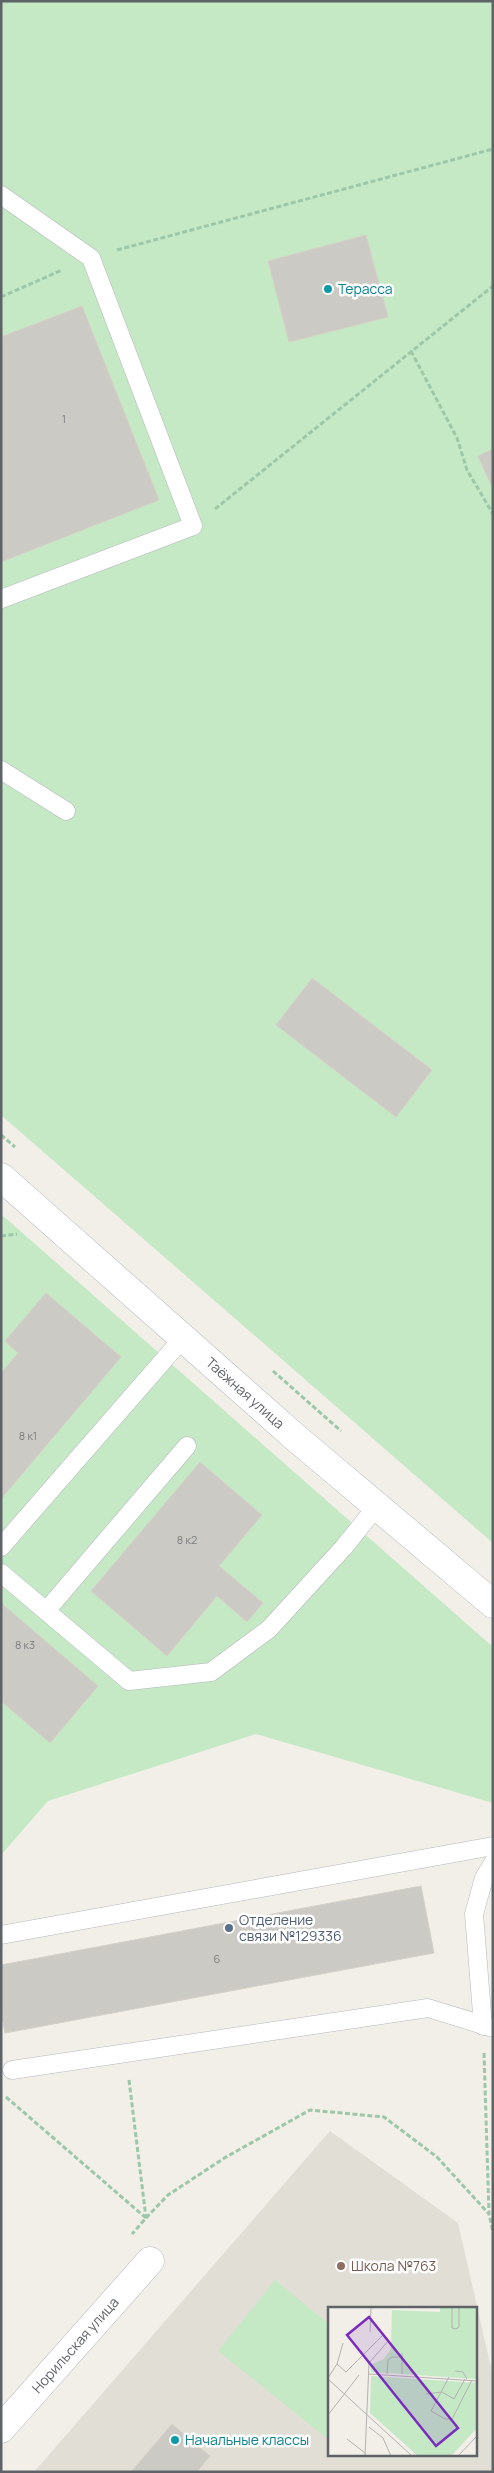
<svg xmlns="http://www.w3.org/2000/svg" width="494" height="2473" viewBox="0 0 494 2473" font-family="Manrope,sans-serif">
<style>
.education{fill:#e1ded6;fill-rule:evenodd}
.green{fill:#c5e8c5}
.building{fill:#cccac5;stroke:#d6d1c6}
.lines{fill:none;stroke-linecap:round;stroke-linejoin:round}
.lane-casing{stroke:#b5b8bc;stroke-width:19}
.street-casing{stroke:#b5b8bc;stroke-width:29}
.path{stroke:#9cc7a9;stroke-width:3;stroke-dasharray:5 2.5;stroke-linecap:butt}
.lane{stroke:#fff;stroke-width:18}
.street{stroke:#fff;stroke-width:28}
.culture-dot{fill:#0f9aa8;stroke:#fff;stroke-width:2}
.service-dot{fill:#5c6f8a;stroke:#fff;stroke-width:2}
.education-dot{fill:#8d6e63;stroke:#fff;stroke-width:2}
.labels{text-anchor:middle;stroke-width:5;stroke-linejoin:round;paint-order:stroke}
.number-label{font-size:11px;fill:#7a7d7f}
.culture-label{font-size:14px;fill:#0d838f;stroke:#fff;text-anchor:start}
.street-label{font-size:14px;fill:#5f6368;stroke:#fff}
.service-label{font-size:14px;fill:#4e5e75;stroke:#fff;text-anchor:start}
.education-label{font-size:14px;fill:#785e54;stroke:#fff;text-anchor:start}
.inset-road{fill:none;stroke:#b3b3b1;stroke-width:1}
.view{fill:#7b2cbf;fill-opacity:0.15;stroke:#7b2cbf;stroke-width:2.5}
.inset-edge{fill:none;stroke:#5f6368;stroke-width:2.5}
</style>
<rect width="100%" height="100%" fill="#f1efe8"/>
<!-- education -->
<path class="education" d="M330 2131 458 2223 493 2376V2472H34ZM329 2308H475V2454H329Z"/>
<!-- green -->
<path class="green" d="M1 1H493V1543L1 1115Z
M1 1214 493 1647V1803L256 1734 48 1801 1 1855Z
M275 2280 329 2324V2440L218 2351Z"/>
<!-- building -->
<path class="building" d="M366 235 388 317 289 342 268 261Z
M82 306 159 500 1 562V337Z
M493 449V484L491 485 478 456Z
M312 978 432 1070 396 1117 276 1025Z
M46 1293 121 1357 1 1499V1373L18 1353 5 1341Z
M200 1462 262 1515 219 1566 263 1603 247 1622 217 1596 167 1656 91 1591Z
M1 1603 98 1686 50 1743 1 1701Z
M421 1886 434 1953 5 2033 1 2011V1965Z
M172 2424 210 2456 197 2472H131Z"/>
<g class="lines">
<defs>
<path id="lane" d="M1 195 91 258 193 526 1 599
M1 770 66 811
M1 1547 183 1338
M1 1573 129 1681 211 1672 269 1629 344 1547 377 1506
M46 1611 187 1446
M1 1935 493 1846
M483 2026 474 1914 484 1878 493 1863
M12 2070 428 2008 493 2028"/>
<g id="street">
<path id="s1" d="M1 1177 296 1438 493 1604"/>
<path id="s2" d="M1 2429 150 2261"/>
</g>
</defs>
<!-- lane casing -->
<use href="#lane" class="lane-casing"/>
<!-- street casing -->
<use href="#street" class="street-casing"/>
<!-- path -->
<path class="path" d="M117 250 493 149
M1 297 62 270
M411 351 457 438 467 470 493 514
M215 509 493 286
M1 1135 15 1147
M1 1236 17 1234
M273 1371 341 1431
M484 2053 489 2214 493 2232
M129 2080 146 2218
M6 2097 146 2218 132 2234
M146 2218 168 2195 226 2157 310 2110 384 2117 437 2157 489 2214"/>
<!-- lane -->
<use href="#lane" class="lane"/>
<!-- street -->
<use href="#street" class="street"/>
</g>
<!-- markers -->
<g class="culture-dot">
<circle cx="328" cy="289" r="5"/>
<circle cx="175" cy="2440" r="5"/>
</g>
<circle class="service-dot" cx="229" cy="1928" r="5"/>
<circle class="education-dot" cx="341" cy="2266" r="5"/>
<g class="labels">
<!-- number labels -->
<g class="number-label">
<text x="64" y="423">1</text>
<text x="28" y="1440">8 к1</text>
<text x="187" y="1544">8 к2</text>
<text x="25" y="1649">8 к3</text>
<text x="217" y="1963">6</text>
</g>
<!-- culture labels -->
<g class="culture-label">
<text x="338" y="294">Терасса</text>
<text x="185" y="2445">Начальные классы</text>
</g>
<!-- street labels -->
<g class="street-label">
<text dy="5" stroke="none"><textPath href="#s1" startOffset="326">Таёжная улица</textPath></text>
<text dy="5" stroke="none"><textPath href="#s2" startOffset="112">Норильская улица</textPath></text>
</g>
<!-- service labels -->
<g class="service-label">
<text x="239" y="1925">Отделение<tspan x="239" dy="16">связи №129336</tspan></text>
</g>
<!-- education labels -->
<g class="education-label">
<text x="351" y="2271">Школа №763</text>
</g>
</g>
<!-- overview -->
<g transform="translate(328 2307)">
<rect width="149" height="149" fill="#f1efe8"/>
<path d="M112 0H149V72L43 65 42 58 56 52 63 42 64 3 112 5ZM43 69 149 76V121L123 149H90L42 106Z" fill="#c5e8c5"/>
<path class="inset-road" d="M86 0H102M124 0V21L128 22 131 20V0M42 25 43 0M35 47 41 56 37 149M41 56 61 33M9 57 15 36M127 64 135 65 139 72M41 67 149 74M59 67 60 53 64 50H74M74 67V46M121 70 103 104 117 112H124L144 73M0 71 9 57 18 65 55 28M0 72 84 149M98 87 114 85 126 92 137 72M0 108 31 68M41 120 55 131 63 149M19 132 37 146M130 149 149 129"/>
<path class="view" d="M41 10 130 121 108 139 19 28Z"/>
<rect width="149" height="149" class="inset-edge"/>
</g>
<!-- border -->
<rect width="494" height="2473" fill="none" stroke="#5f6368" stroke-width="5"/>
</svg>
